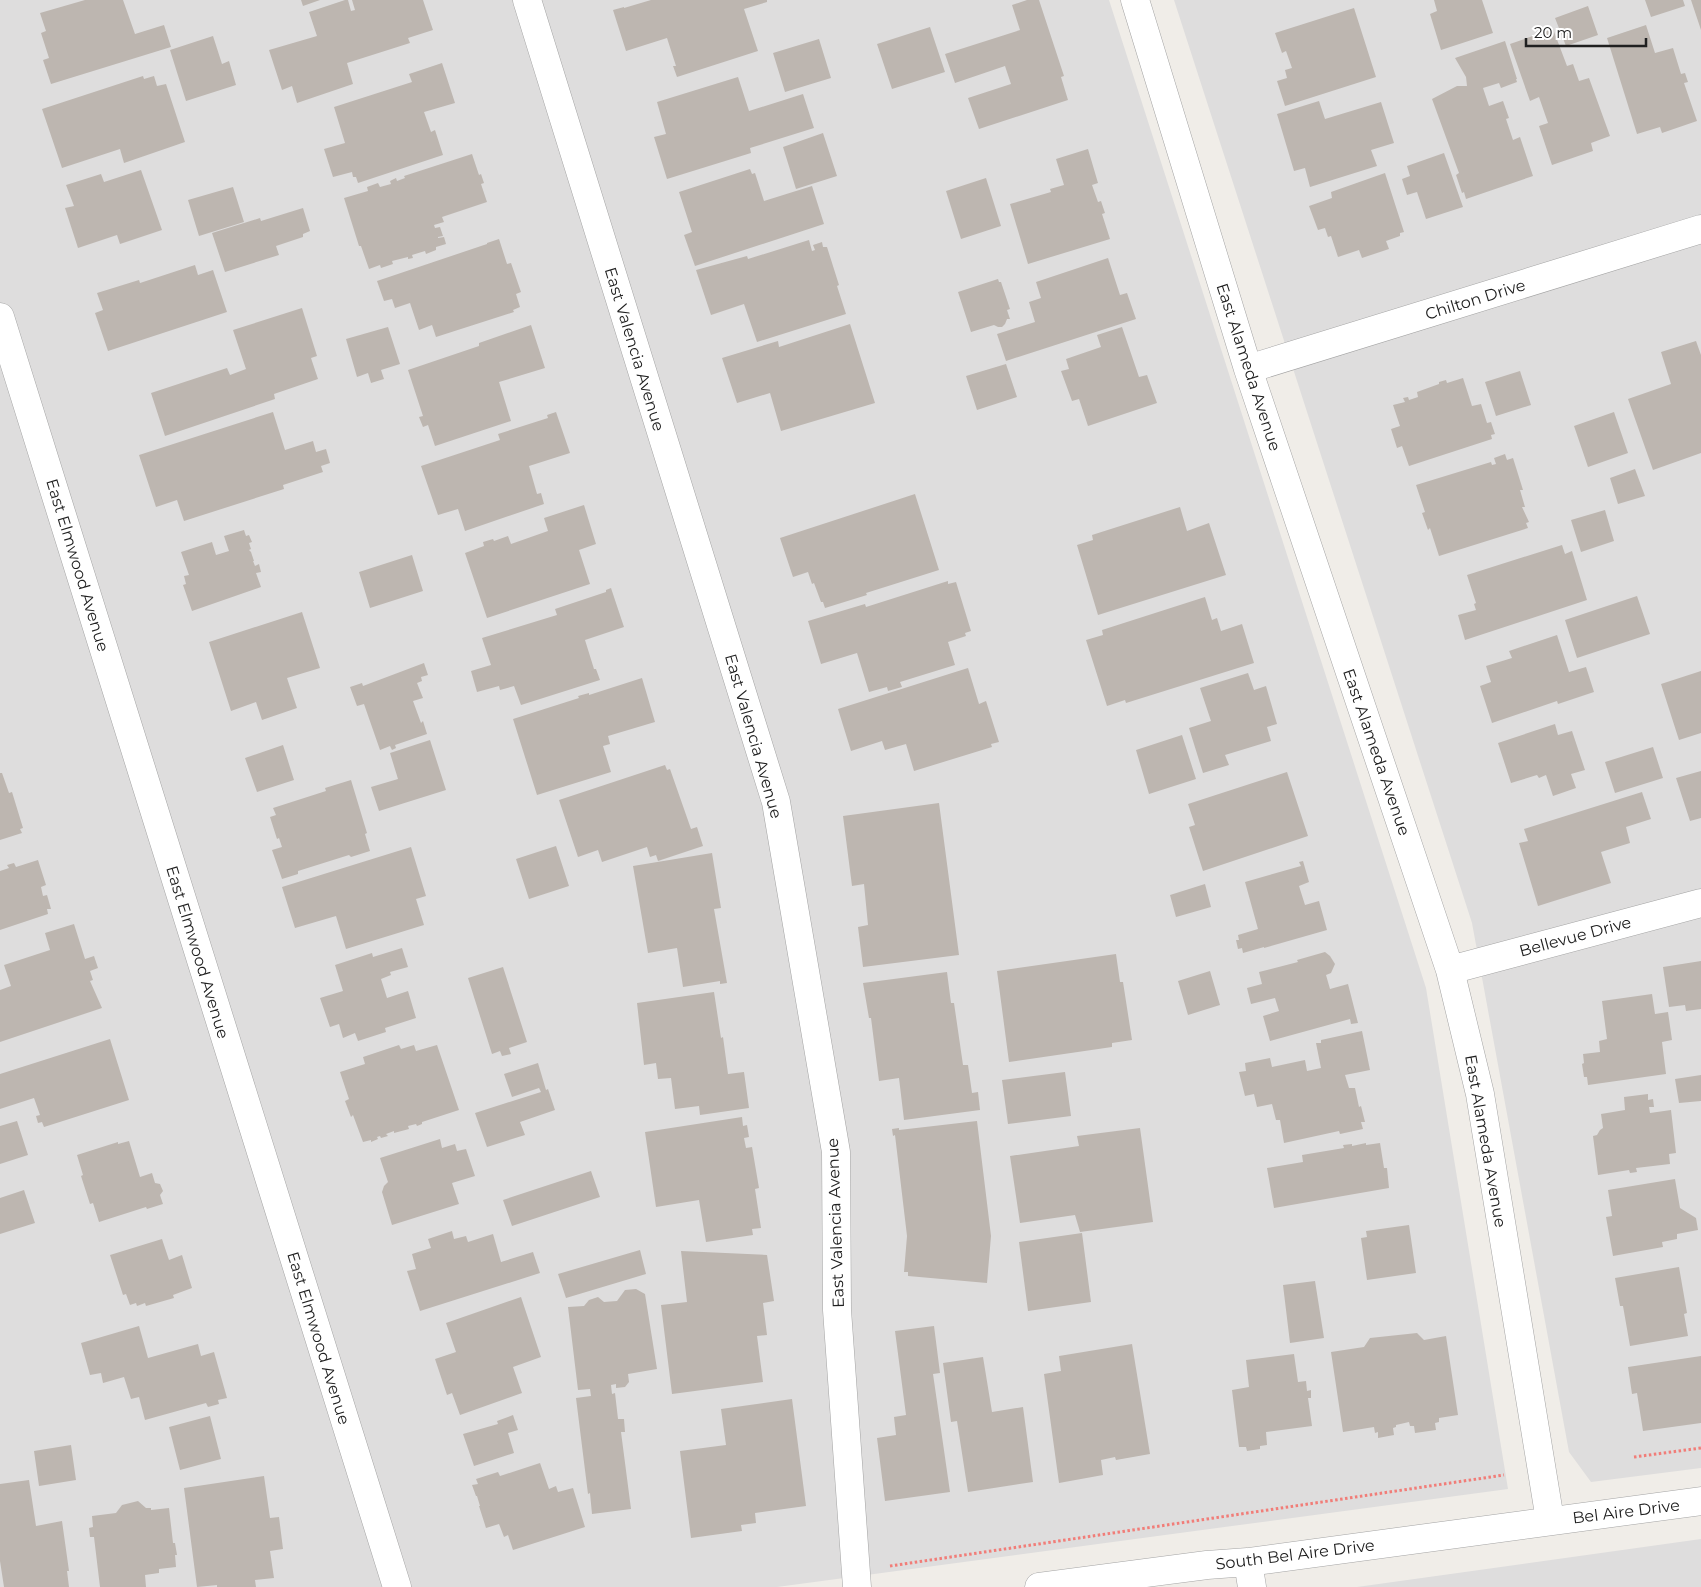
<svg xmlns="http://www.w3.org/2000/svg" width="1701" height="1587" viewBox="0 0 1701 1587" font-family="Montserrat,sans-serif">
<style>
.residential{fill:#dedddd}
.building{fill:#bdb6b0}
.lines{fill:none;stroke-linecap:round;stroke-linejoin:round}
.street-casing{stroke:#a4a4a4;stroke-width:29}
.path{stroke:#f17d78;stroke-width:3;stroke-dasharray:2.5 2.5;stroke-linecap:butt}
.street{stroke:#fff;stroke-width:28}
.labels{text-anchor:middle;stroke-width:5;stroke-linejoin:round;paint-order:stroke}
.street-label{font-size:16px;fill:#202020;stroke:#fff}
</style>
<rect width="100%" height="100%" fill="#f0ede8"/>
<!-- residential -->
<path class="residential" d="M0 0H1109L1426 988 1508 1489 777 1587H0Z
M1174 0H1701V1468L1591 1482 1569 1452 1472 923Z
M1701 1539V1587H1357Z"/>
<!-- building -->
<path class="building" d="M85 0H123L135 34 164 25 171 47 51 84 43 60 49 58 41 33 46 31 40 13Z
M301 0H320L303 6Z
M345 0H348L351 11 355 10 352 0H423L433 30 408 38 410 43 347 63 353 84 297 103 292 86 282 90 269 50 317 36 309 12Z
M651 0H767V2L744 9 758 51 677 77 673 66H676L667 38 626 51 613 10 624 7V8Z
M1027 0H1039L1064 76 1061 77 1068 100 979 129 968 98 1011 84 1005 66 955 83 945 54 1020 30 1012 5Z
M1434 0H1482L1493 33 1441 50 1430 14 1437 11Z
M1645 0H1683L1685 6 1651 17Z
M1691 0H1701V30Z
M1588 6 1598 35 1566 46 1555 18Z
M1354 8 1376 77 1285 106 1277 81 1287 78 1285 70 1292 68 1286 51 1282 53 1275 33Z
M1646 25 1655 53 1673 48 1681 74 1685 73 1688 82 1684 83 1697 121 1662 133 1660 127 1637 134 1607 38Z
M930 27 945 72 892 89 877 44Z
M1553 29 1567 66 1573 64 1579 81 1589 78 1610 136 1591 143 1593 151 1552 165 1539 126 1548 123 1539 97 1530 101 1510 44Z
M213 36 222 64 229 61 236 85 186 101 170 50Z
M819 39 831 78 785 92 773 53Z
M1505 41 1517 79H1516L1517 82 1501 88 1499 83 1483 88 1489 106 1503 101 1509 118 1506 119 1513 140 1520 137 1533 176 1466 199 1464 192 1462 193 1456 175 1459 173 1432 99 1457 86H1467L1466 77 1455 58Z
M442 63 455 103 424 112 431 132 435 130 443 155 358 183 356 177H353L352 172 333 177 324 149 345 143 334 107 412 82 409 74Z
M143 76 144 79 154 76 157 86 166 84 185 142 124 163 120 149 62 168 42 109Z
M738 77 749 111 803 94 814 128 750 148 751 153 667 179 654 137 666 134 657 102Z
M1319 101 1325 119 1381 102 1394 143 1371 150 1377 166 1310 187 1305 168 1294 171 1277 114Z
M823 133 837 176 796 189 783 147Z
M1088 149 1098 183 1092 185 1098 202 1101 201 1105 213 1102 214 1110 239 1028 264 1010 204 1051 192 1050 189 1064 185 1056 159Z
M1444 153 1463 207 1426 219 1417 192 1407 195 1402 179 1410 176 1407 166Z
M472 154 479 175 481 174 484 183 481 184 487 202 442 217 444 222 434 225 435 228 440 227 443 236 438 237V238L444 237 446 244 436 247V250L426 254 425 251 412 255 413 258 408 259V257L392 261 393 264 381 268 380 265 369 269 361 246H359L344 198 368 191 367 187 378 183 380 187 391 184 390 181 396 178 397 181 405 178 404 176Z
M750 169 752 174 755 173 764 201 812 186 824 224 695 266 684 235 692 232 679 192Z
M141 170 162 230 120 244 117 235 78 248 65 208 74 206 66 185 101 174 104 182Z
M1385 173 1404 232 1400 233V236L1386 241 1389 249 1362 258 1359 250 1338 257 1331 236 1328 237 1325 228 1318 230 1309 206 1332 198 1331 192Z
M986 178 1001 226 961 239 946 191Z
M233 187 244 222 199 236 188 200Z
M303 208 310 231 303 234V237L276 246 279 255 225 272 212 233 260 218 261 221Z
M499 239 507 264 511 263 521 292 516 294 520 307 513 310 514 312 436 337 432 325 419 330 410 303 395 308 392 299 384 301 377 281 487 244V243Z
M809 240 812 251 815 250 813 245 822 242 823 247H827L839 285 837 286 846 314 757 342 744 304 711 315 696 270 747 256 748 259Z
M1108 258 1120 295 1127 293 1136 319 1006 361 997 334 1035 322 1029 302 1041 298 1036 282Z
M195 265 198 275 213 270 227 312 108 351 95 313 103 310 97 293 139 280 140 283Z
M998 279 999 282H1001L1010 309 1007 310 1010 319H1007L1005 324 1002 327H998L994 325 971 332 958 292Z
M302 308 317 356 311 358 318 379 274 394 275 399 165 436 151 393 227 368 230 375 246 369 233 330Z
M850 324 875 403 781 431 770 393 737 403 722 358 778 341 779 347Z
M531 325 545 368 499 382 511 421 435 446 428 425 423 427 419 417 423 416 408 370 479 346V343Z
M388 327 400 364 381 370 384 379 371 383 368 373 357 377 346 339Z
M1122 327 1139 377 1147 375 1157 403 1088 426 1079 399 1072 401 1061 371 1069 369 1066 359 1101 347 1097 335Z
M1696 341 1701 355V453L1653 470 1628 399 1671 384 1661 352Z
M1006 364 1017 397 977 410 966 376Z
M1520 371 1531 405 1496 416 1485 382Z
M1463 378 1472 406 1481 404 1487 423 1491 422 1495 434 1491 435 1492 439 1409 466 1402 446 1397 448 1391 429 1400 426 1393 405 1405 402 1403 398 1408 397 1409 400 1418 397 1417 392 1439 384V382L1446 380 1447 383Z
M273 412 285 450 313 441 316 452 326 449 330 463 321 466 323 472 283 485 284 489 184 521 177 500 156 507 139 455Z
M556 412 570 453 529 466 537 494 541 493 544 504 465 531 458 509 438 515 421 466 500 440 498 434 548 418 547 415Z
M1614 412 1628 453 1588 467 1574 426Z
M1505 454 1507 460 1513 458 1523 490H1520L1525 507H1522L1529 522 1526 523 1528 528 1439 556 1430 528 1428 530 1422 513 1425 512 1416 485 1491 462 1492 465 1496 464 1494 458Z
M1635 469 1645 496 1618 504 1610 478Z
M915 494 939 570 866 593 867 595 825 608 823 602H821L814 583 812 584 808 572 793 577 780 538Z
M584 505 596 544 579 550 590 584 487 618 465 553 484 546 483 542 493 539 494 541 508 536 511 544 548 531 544 518Z
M1180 507 1187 531 1209 523 1226 575 1098 615 1077 545 1093 540 1092 535Z
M1605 510 1614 541 1581 552 1571 520Z
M244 530 246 536 249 535 252 542 249 543 251 549 249 550 251 552 254 561H253L255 566 259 564 261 572 256 573 261 587 192 611 183 585 186 584 184 576 189 575 181 552 212 542 216 555 229 551 224 536Z
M1562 545 1565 554 1572 551 1587 600 1465 640 1458 615 1476 610 1474 604 1476 603 1467 575Z
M412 555 423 591 370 608 359 572Z
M948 581V584L956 582 971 631 965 633 966 636 948 642 955 665 900 682 902 687 888 691 887 687 869 692 857 653 821 664 808 621 865 604 866 607Z
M611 588 624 627 585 640 594 669H596L600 680 521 705 514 686 500 690 499 686 477 692 471 671 491 665 482 638 557 615 555 609 606 592V590Z
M1637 596 1650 634 1577 658 1565 620Z
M1205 597 1212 620 1217 618 1221 631 1242 624 1254 663 1126 703 1125 700 1107 706 1086 640 1103 635 1102 630Z
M302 612 320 668 287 678 297 708 262 720 256 702 231 711 209 642Z
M1557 635 1569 672 1586 667 1594 692 1558 704 1557 701 1492 723 1480 686 1491 682 1486 666 1512 658 1509 651Z
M424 663 428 675 421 677 422 681 417 683 423 698 413 701 421 723 423 721 427 734 395 745 396 748 392 750 390 746 380 750 364 704 357 706 350 687 362 683 363 686Z
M968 668 979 704 986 701 999 742 991 744 992 747 914 771 906 744 885 750 882 741 851 751 838 709Z
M1701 671V733L1679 740 1661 684Z
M1248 673 1254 690 1266 686 1277 724 1267 727 1271 741 1225 755 1229 765 1203 773 1189 728 1211 721 1200 688Z
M642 678 655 722 608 736 610 744 603 746 611 772 537 795 513 719 579 698 578 696 589 693V695Z
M1555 724 1558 735 1572 731 1585 770 1571 774 1576 788 1553 796 1546 775 1539 778 1537 775 1511 783 1498 743Z
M1182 735 1196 779 1149 794 1136 750Z
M430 740 446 790 379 811 371 787 398 779 390 753Z
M283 745 294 780 257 792 245 758Z
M1653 747 1663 778 1615 793 1605 762Z
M665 765 667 770 670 769 691 829 697 827 703 846 658 861 656 855 650 857 647 847 602 862 598 850 578 857 559 800Z
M1701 771V818L1690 821 1676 778Z
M1287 772 1308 836 1203 871 1189 827 1195 825 1188 804Z
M0 773H2L9 793 12 792 23 828 20 829 22 833 0 840Z
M351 780 367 833 365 834 370 851 351 857 349 855 298 871V874L282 879 272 850 282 847 279 838 277 839 270 817 276 815 273 808 326 791 325 788Z
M1642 792 1651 819 1626 827 1630 843 1601 852 1611 883 1538 906 1519 843 1528 841 1524 829Z
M939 803 959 955 863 967 858 927 868 925 864 884 852 886 843 816Z
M556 846 569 886 529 899 516 859Z
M411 847 426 896 416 899 424 925 346 949 336 916 295 928 282 887Z
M712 853 721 908 714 909 727 983 720 984V981L683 987 677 948 648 953 633 866Z
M38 860 46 885 41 887 43 896 47 895 51 909H47L48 914 0 930V871L9 868 7 865 14 863 16 867Z
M1303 861 1309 882 1299 886 1305 905 1319 901 1327 930 1264 948V947L1243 953 1242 948 1238 949 1236 940H1239L1238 935 1258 929 1245 882 1301 866 1299 862Z
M1205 884 1211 907 1176 917 1170 895Z
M74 924 85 959 94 956 98 968 90 971 93 980 90 981 102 1008 0 1042V990L11 986 4 965 50 950 45 933Z
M402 948 408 967 390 972 391 975 381 979 387 998 408 991 416 1018 385 1028 386 1032 358 1041 355 1033 343 1038 339 1024 330 1027 320 998 343 991 335 965 372 953 373 957Z
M1325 952 1330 956 1335 964 1331 973 1326 975 1330 989 1348 984 1358 1023 1351 1024 1350 1019 1270 1041 1263 1016 1279 1011 1275 998 1251 1004 1247 988 1262 984 1259 972 1298 962 1297 960Z
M1116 954 1120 982H1123L1132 1040 1112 1043V1047L1009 1062 997 971Z
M1701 961V1009L1686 1011 1685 1005 1669 1007 1663 967Z
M503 967 527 1042 509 1048 511 1054 502 1056 500 1051 492 1054 468 978Z
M1210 971 1220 1005 1188 1015 1178 981Z
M947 972 951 1003H954L963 1065H968L972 1093 978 1092 980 1110 904 1120 899 1078 879 1081 871 1018H869L863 983Z
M714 992 721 1038 723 1037 728 1074 744 1072 749 1108 700 1115 699 1106 675 1109 671 1078 658 1079 656 1063 644 1065 637 1003Z
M1652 994 1655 1014 1668 1012 1672 1040 1662 1042 1666 1074 1588 1085 1587 1077H1584L1582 1064 1584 1063 1583 1054 1600 1052 1599 1041 1607 1039 1602 1001Z
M1362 1031 1370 1070 1345 1075 1349 1088H1355L1359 1107 1361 1106 1365 1122H1361L1363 1129 1340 1134 1339 1131 1284 1143 1280 1120H1276L1272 1104 1257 1107 1254 1094 1245 1096 1239 1072 1246 1071 1245 1063 1270 1058 1272 1067 1305 1060 1307 1071 1321 1068 1316 1043H1321V1040Z
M110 1039 129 1100 44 1127 42 1122 38 1123 36 1116 40 1115 34 1098 0 1109V1074Z
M399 1045 401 1049 414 1045 416 1051 437 1045 459 1110 422 1122V1124L417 1126 416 1124 408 1126 409 1129 394 1133V1131L386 1134 388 1136 381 1138 380 1136 377 1137 378 1139 371 1142V1140L363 1142 353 1115 351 1117 345 1101 349 1099 340 1072 365 1064 363 1057Z
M538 1063 546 1090 548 1089 555 1110 520 1122 525 1135 487 1147 475 1113 541 1092 539 1088 512 1097 504 1074Z
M1065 1072 1071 1116 1008 1124 1002 1080Z
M1701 1075V1101L1679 1103 1675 1079Z
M1648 1094V1100L1653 1099 1654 1107H1649L1650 1113 1671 1110 1676 1153 1669 1154 1670 1164 1636 1168 1637 1172 1630 1173 1629 1170 1598 1175 1593 1136 1597 1135 1600 1130 1603 1128 1601 1114 1625 1110 1624 1097Z
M742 1117 743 1126 747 1125 749 1137 744 1138 746 1148 752 1147 759 1188 755 1189 761 1228 752 1229 753 1235 706 1242 699 1200 656 1207 645 1132Z
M17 1121 28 1155 0 1164V1126Z
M977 1121 991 1236 987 1283 908 1276V1272H904L907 1236 895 1135 893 1136 892 1129 899 1128V1130Z
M1140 1128 1153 1222 1080 1232 1075 1215 1020 1223 1010 1156 1079 1146 1077 1136Z
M440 1139 442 1148 455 1144 457 1151 466 1149 475 1176 452 1183 459 1204 392 1225 382 1192 384 1186 388 1182 380 1158Z
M129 1141 140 1177 152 1173 155 1183 160 1184 163 1191 160 1195 163 1204 147 1209 146 1207 99 1222 93 1203 90 1204 81 1176 83 1175 77 1155 118 1142V1144Z
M1366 1143V1145L1380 1143 1384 1168H1387L1389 1188 1274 1208 1267 1168 1303 1162 1302 1155 1344 1148 1343 1145 1352 1144V1146Z
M591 1171 600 1197 512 1226 503 1200Z
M1675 1179 1680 1208 1696 1218 1698 1230 1677 1234V1239L1662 1242 1663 1247 1613 1256 1606 1217 1612 1216 1608 1190Z
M24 1190 35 1223 0 1234V1198Z
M1409 1225 1416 1273 1367 1280 1361 1238 1367 1237 1366 1231Z
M452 1231 454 1239 466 1236 468 1242 493 1234 501 1262 533 1252 540 1273 420 1311 407 1271 416 1269 412 1254 431 1248 428 1239Z
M1082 1233 1091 1302 1028 1311 1019 1242Z
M162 1239 169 1260 182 1255 192 1288 173 1295 174 1298 146 1306 145 1303 137 1306 136 1303 130 1305 126 1294 123 1295 110 1255Z
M640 1250 646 1274 566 1298 558 1274Z
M681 1251 767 1255 774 1301 763 1303 767 1335 757 1336 763 1382 672 1394 661 1305 687 1302Z
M1679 1267 1687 1313 1684 1314 1688 1336 1630 1346 1623 1306H1620L1615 1278Z
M1315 1281 1324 1338 1290 1343 1283 1285Z
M636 1289 645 1294 657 1369 628 1374 629 1382 625 1387 616 1388V1384L611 1385 612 1394 615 1393 618 1419H624L625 1432H621L631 1509 592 1514 590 1493 588 1494 576 1398 591 1396 590 1389 578 1390 568 1307 584 1306 589 1300 598 1297 604 1302 617 1301 625 1290Z
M521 1297 541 1357 513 1367 522 1393 460 1415 452 1393 447 1395 435 1359 456 1352 446 1323Z
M139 1326 148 1358 198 1344 201 1356 214 1352 227 1398 218 1400 219 1404 208 1407 206 1403 145 1420 139 1397 131 1399 124 1377 103 1383 101 1373 90 1375 81 1343Z
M934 1326 940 1373 933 1374 950 1492 885 1501 877 1438 896 1435 894 1417 906 1415 895 1331Z
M1417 1333 1424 1340 1446 1336 1458 1415 1439 1418V1422L1435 1423 1436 1430 1415 1433 1414 1426H1410L1409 1422 1396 1425V1427L1393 1428 1394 1435 1378 1438V1432L1375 1433 1374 1427 1343 1432 1331 1352 1364 1347 1370 1338Z
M1132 1344 1150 1454 1116 1460 1115 1457 1101 1460 1103 1475 1059 1483 1044 1374 1061 1371 1059 1356Z
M1294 1354 1298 1382 1306 1381 1307 1391 1311 1390V1398H1308L1312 1426 1266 1432 1267 1445 1260 1446V1449L1247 1451 1246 1447H1239L1232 1390 1249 1387 1246 1360Z
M1701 1356V1423L1643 1431 1637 1393 1632 1394 1628 1367Z
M983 1357 992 1412 1023 1407 1033 1482 968 1492 957 1421 951 1422 943 1363Z
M792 1399 806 1506 755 1513 756 1523 741 1525 742 1531 691 1538 680 1451 726 1445 721 1409Z
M513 1415 518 1430 508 1433 514 1453 474 1466 463 1434 498 1424 497 1421Z
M210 1416 221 1459 180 1470 169 1427Z
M71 1445 76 1480 39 1486 34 1451Z
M540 1463 549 1489 556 1486 558 1492 573 1488 585 1527 513 1550 508 1535 504 1537 499 1524 486 1528 479 1506H480L477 1496H476L472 1485 478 1484 476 1479 498 1472 500 1476Z
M264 1476 270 1518 279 1517 283 1549 270 1551 274 1578 255 1580 256 1587H217V1585L197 1587 184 1488Z
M29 1480 36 1526 62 1521 69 1571H67L69 1587H4L0 1561V1484Z
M138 1501 146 1508H151V1510L169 1508 173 1543H175L177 1555H175L176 1567 159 1569V1573L145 1575 146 1587H100L94 1537H90L89 1528 93 1527 92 1516 116 1513 122 1505Z"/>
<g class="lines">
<defs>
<path id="street" d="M527 0 776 802 836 1152 837 1310 857 1587
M1135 0 1248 369 1450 970 1480 1094 1550 1520
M0 317 397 1587
M1248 369 1701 229
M1450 970 1701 903
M1248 1562 1252 1587
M1039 1587 1207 1565 1248 1562 1701 1501"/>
</defs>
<!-- street casing -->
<use href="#street" class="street-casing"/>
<!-- path -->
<path class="path" d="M1634 1457 1701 1448
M890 1566 1504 1475"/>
<!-- street -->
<use href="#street" class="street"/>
</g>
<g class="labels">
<!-- street labels -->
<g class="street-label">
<text transform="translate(1475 299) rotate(-17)" y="6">Chilton Drive</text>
<text transform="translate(635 349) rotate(73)" y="6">East Valencia Avenue</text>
<text transform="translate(1249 367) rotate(72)" y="6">East Alameda Avenue</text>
<text transform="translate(78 565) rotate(73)" y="6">East Elmwood Avenue</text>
<text transform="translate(754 736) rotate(74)" y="6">East Valencia Avenue</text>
<text transform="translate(1377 752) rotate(71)" y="6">East Alameda Avenue</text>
<text transform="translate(1575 936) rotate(-15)" y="6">Bellevue Drive</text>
<text transform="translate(198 952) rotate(73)" y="6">East Elmwood Avenue</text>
<text transform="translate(1486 1141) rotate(80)" y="6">East Alameda Avenue</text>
<text transform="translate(835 1223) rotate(-92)" y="6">East Valencia Avenue</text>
<text transform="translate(319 1338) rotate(73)" y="6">East Elmwood Avenue</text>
<text transform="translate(1626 1511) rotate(-7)" y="6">Bel Aire Drive</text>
<text transform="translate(1295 1554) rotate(-7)" y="6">South Bel Aire Drive</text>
</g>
</g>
<!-- scale -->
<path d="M1526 38v8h120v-8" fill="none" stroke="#202020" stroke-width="2.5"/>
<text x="1534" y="38" font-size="15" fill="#202020" stroke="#ffffff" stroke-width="4" paint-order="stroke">20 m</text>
</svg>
